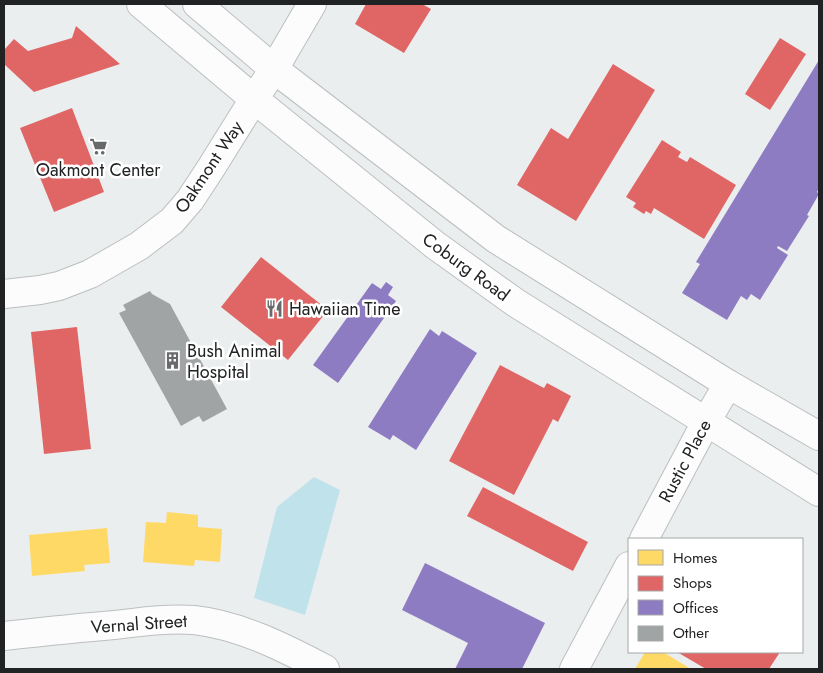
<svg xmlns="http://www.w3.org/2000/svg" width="823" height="673" viewBox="0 0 823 673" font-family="Jost,sans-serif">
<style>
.green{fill:#c0e2ea}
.homes{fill:#ffd966}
.shops{fill:#e06666}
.offices{fill:#8e7cc3}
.building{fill:#a1a4a4}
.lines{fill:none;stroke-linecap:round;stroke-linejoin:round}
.minor-casing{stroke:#bcbfbf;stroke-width:30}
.major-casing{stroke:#bcbfbf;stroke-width:30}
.minor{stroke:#fcfcfd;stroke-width:28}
.major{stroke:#fcfcfd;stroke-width:28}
.labels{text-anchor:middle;stroke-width:5;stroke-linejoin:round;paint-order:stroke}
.street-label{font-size:18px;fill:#202223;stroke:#fff}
.poi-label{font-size:18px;fill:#202223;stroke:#fff;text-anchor:start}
</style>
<rect width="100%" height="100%" fill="#ebeeef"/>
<!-- green -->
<path class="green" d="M314 477 340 490 305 615 254 598 277 507Z"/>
<!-- homes -->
<path class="homes" d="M167 512 198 515V527L222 529 220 562 195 560 194 566 143 562 146 522 166 523Z
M107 528 110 563 84 565 85 571 32 576 29 535Z
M645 652H663L691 669H635Z"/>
<!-- shops -->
<path class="shops" d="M366 4H422L431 9 404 53 355 24Z
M76 26 120 64 34 92 4 64V50L14 39 28 51 72 38Z
M780 38 806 54 770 110 745 94Z
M613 64 655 90 576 221 517 185 551 128 568 139Z
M72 108 104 192 54 212 20 128Z
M662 140 681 152 678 157 687 162 690 157 736 185 704 239 654 208 651 214 646 211 644 214 633 207 636 203 626 197Z
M261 257 328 310 288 360 221 307Z
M77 327 91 449 44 454 31 332Z
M500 365 544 388 547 383 571 396 558 422 553 419 514 495 449 461Z
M483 487 588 542 573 571 467 516Z
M677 652H780L769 669H706Z"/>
<!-- offices -->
<path class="offices" d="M819 60V188L817 192 819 194 807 215 809 216 787 251 778 246 777 248 788 255 760 300 751 294 747 300 741 296 727 320 682 293 700 264 696 262Z
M386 282 393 287 388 295 396 301 338 383 313 365 372 283 381 289Z
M430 329 439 336 442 331 477 353 416 450 393 435 390 440 368 427Z
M425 563 545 623 522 669H455L468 643 402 610Z"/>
<!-- building -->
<path class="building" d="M150 291 152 294 170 304 227 409 203 422 199 416 181 426 119 313 126 310 123 305Z"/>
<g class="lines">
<defs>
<path id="minor" d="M4 294 40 290 59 286 90 274 139 246 172 221 190 200 211 168 254 99 274 69 312 4
M644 539 706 422 728 384
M4 636C40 632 77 628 114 625 140 622 167 618 194 620 240 625 285 648 325 669
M574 669 629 566"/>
<path id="major" d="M141 4 254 99 435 245 516 303 819 492
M197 4 274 69 496 239 728 384 819 436"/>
</defs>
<!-- minor casing -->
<use href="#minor" class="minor-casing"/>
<!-- major casing -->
<use href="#major" class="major-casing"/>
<!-- minor -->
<use href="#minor" class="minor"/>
<!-- major -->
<use href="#major" class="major"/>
</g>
<!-- icons -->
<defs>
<symbol id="supermarket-bare" viewBox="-9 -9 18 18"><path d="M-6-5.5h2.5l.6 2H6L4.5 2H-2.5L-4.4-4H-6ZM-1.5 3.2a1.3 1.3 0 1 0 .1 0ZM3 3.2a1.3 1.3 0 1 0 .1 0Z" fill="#67696a" stroke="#fff" stroke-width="2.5" paint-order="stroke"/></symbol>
<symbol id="restaurant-bare" viewBox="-9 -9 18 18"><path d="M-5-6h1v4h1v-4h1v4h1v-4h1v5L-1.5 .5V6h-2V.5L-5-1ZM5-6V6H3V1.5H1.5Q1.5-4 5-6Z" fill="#67696a" stroke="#fff" stroke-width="2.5" paint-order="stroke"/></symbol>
<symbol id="building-bare" viewBox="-9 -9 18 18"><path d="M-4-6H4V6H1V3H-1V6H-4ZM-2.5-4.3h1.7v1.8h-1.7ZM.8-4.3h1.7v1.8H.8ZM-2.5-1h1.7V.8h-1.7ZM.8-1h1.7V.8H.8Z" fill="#67696a" stroke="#fff" stroke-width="2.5" paint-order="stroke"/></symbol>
</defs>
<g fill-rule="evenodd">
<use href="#supermarket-bare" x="86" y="134" width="25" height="25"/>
<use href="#restaurant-bare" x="262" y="296" width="25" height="25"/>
<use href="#building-bare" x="160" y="348" width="25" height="25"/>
</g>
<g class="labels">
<!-- street labels -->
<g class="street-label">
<text transform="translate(209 167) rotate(-56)" y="6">Oakmont Way</text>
<text transform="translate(466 267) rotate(36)" y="6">Coburg Road</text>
<text transform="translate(685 461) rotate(-62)" y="6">Rustic Place</text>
<text transform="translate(139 624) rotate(-4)" y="6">Vernal Street</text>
</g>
<!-- poi labels -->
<g class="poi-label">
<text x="98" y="176" text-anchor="middle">Oakmont Center</text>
<text x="289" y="315">Hawaiian Time</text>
<text x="187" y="357">Bush Animal<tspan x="187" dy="21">Hospital</tspan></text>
</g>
</g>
<!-- border -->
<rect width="823" height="673" fill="none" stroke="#202223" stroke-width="10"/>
<!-- legend -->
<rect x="628" y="538" width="175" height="115" fill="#ffffff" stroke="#a6a7a7"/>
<rect x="638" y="550" width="25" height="15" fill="#ffd966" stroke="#a6a7a7"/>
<text x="673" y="563" font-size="15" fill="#202223">Homes</text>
<rect x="638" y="576" width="25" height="15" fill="#e06666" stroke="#a6a7a7"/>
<text x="673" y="588" font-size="15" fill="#202223">Shops</text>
<rect x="638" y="600" width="25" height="15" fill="#8e7cc3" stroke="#a6a7a7"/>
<text x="673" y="613" font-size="15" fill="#202223">Offices</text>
<rect x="638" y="626" width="25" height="15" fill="#a1a4a4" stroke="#a6a7a7"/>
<text x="673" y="638" font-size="15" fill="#202223">Other</text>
</svg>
